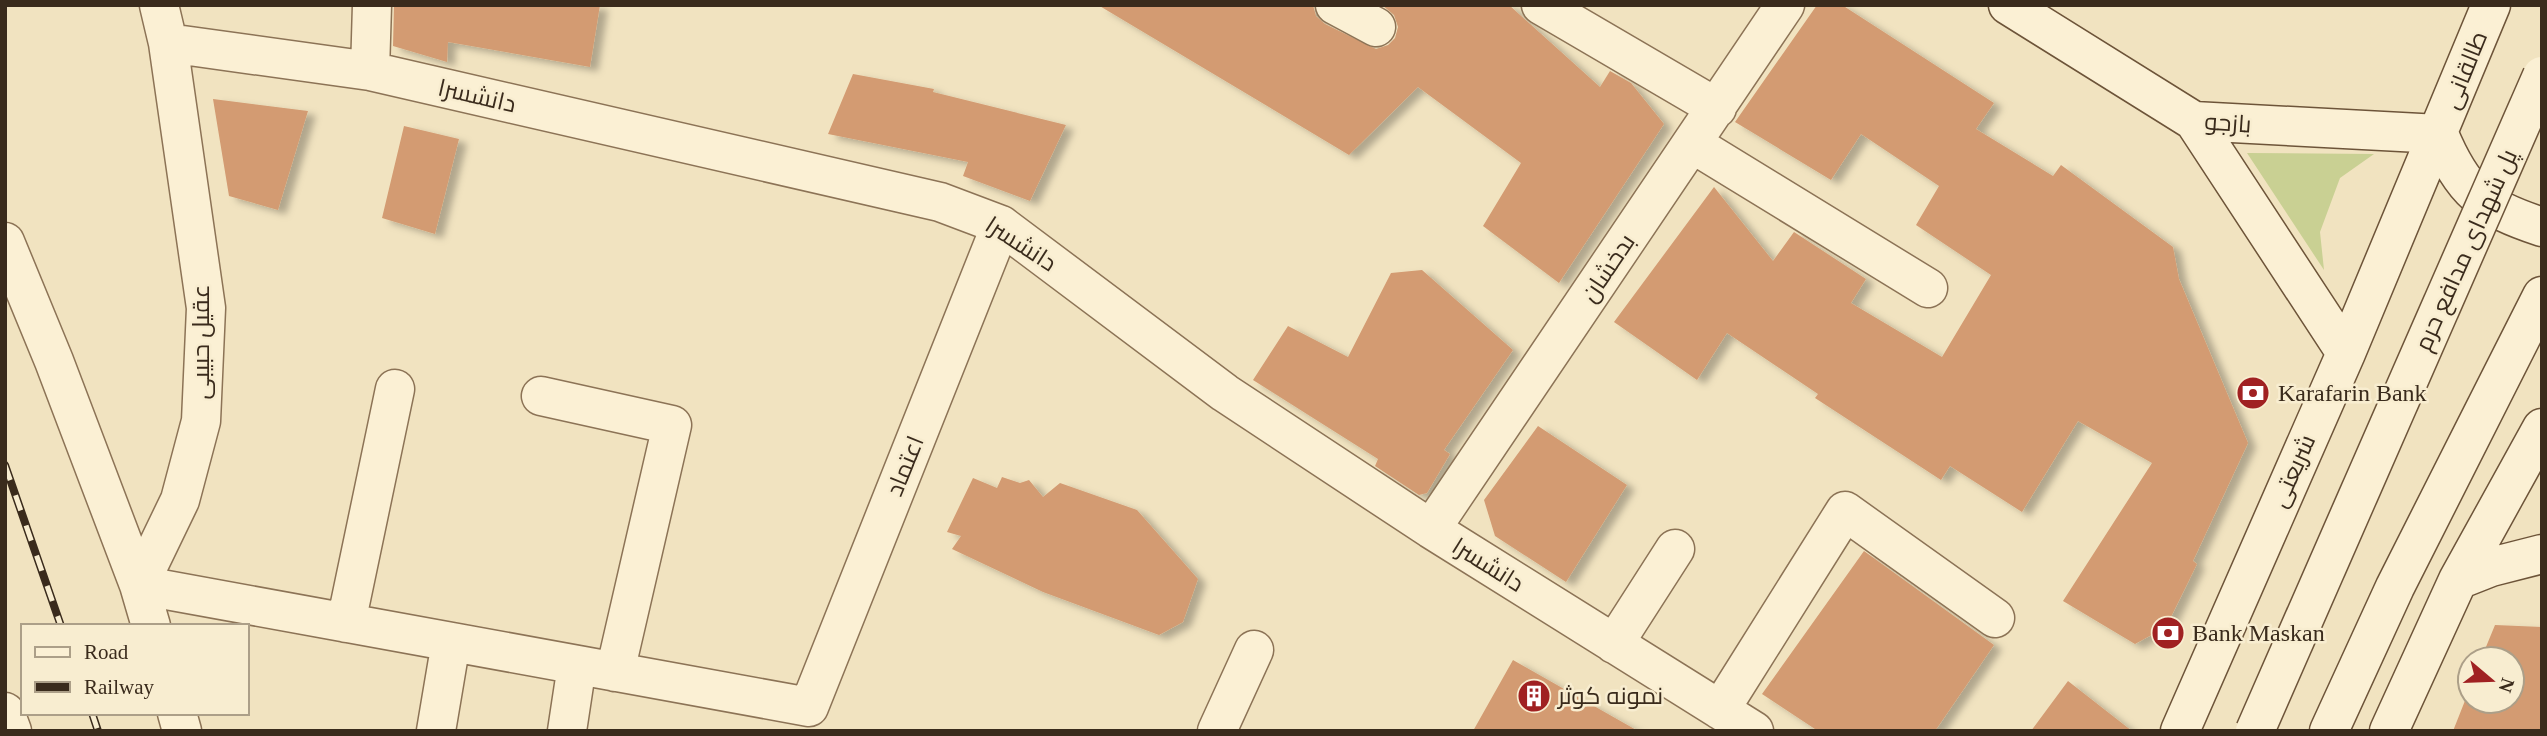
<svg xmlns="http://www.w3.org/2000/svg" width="2547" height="736" viewBox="0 0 2547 736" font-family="'Times New Roman',Cairo,serif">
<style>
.green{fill:#c9d093}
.building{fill:#d39b72;filter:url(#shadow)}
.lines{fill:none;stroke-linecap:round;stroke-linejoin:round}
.street-casing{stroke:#8c7356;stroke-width:41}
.secondary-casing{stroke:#6d5439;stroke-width:41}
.street{stroke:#fbf0d4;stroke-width:38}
.secondary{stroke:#fbf0d4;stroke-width:38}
.rail-casing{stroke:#3a2b1c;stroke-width:8}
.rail{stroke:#f8edd0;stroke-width:5;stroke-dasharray:16;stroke-linecap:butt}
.secondary-bridge-casing{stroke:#6d5439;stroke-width:41;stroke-linecap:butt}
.secondary-bridge{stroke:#fbf0d4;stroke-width:38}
.labels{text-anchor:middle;stroke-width:5;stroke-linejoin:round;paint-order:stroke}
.street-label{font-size:24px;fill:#3a2b1c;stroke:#f8edd0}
.poi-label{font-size:24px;fill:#3a2b1c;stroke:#f8edd0;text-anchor:start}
</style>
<defs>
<filter id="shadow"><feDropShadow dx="8" dy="4.5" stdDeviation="3.5" flood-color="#0004"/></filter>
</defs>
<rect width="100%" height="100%" fill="#f1e3c0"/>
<!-- green -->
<path class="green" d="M2247 153 2374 154 2340 178 2320 232 2324 270Z"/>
<!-- building -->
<path class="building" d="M394 5H600L590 67 448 42 447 62 393 46Z
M1098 5H1313L1316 16 1325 24 1376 49 1388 45 1395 38 1398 27 1394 15 1382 5H1509L1600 87 1610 71 1631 83 1664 124 1559 283 1483 226 1521 163 1418 87 1349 155Z
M1817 5H1842L1994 103 1976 129 2053 176 2061 165 2173 247 2179 279 2248 443 2193 561 2197 564 2166 627 2135 644 2063 601 2152 463 2078 421 2022 512 1950 466 1941 480 1815 398 1818 394 1727 333 1697 380 1614 322 1714 187 1773 261 1794 232 1866 279 1851 303 1942 357 1991 275 1916 225 1939 186 1861 134 1831 180 1735 122Z
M853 74 934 89 933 92 1066 125 1030 201 963 176 968 162 828 134Z
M213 99 308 111 278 210 229 196Z
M404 126 459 139 435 234 382 218Z
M1422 270 1513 350 1444 450 1450 454 1427 493 1419 495 1375 466 1378 459 1253 380 1288 326 1348 357 1391 273Z
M1538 426 1627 485 1566 582 1495 536 1484 500Z
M1002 477 1020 483 1029 480 1043 497 1060 483 1137 510 1198 579 1183 622 1159 635 1043 592 952 549 961 536 947 532 973 478 997 488Z
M1864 551 1994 645 1935 731H1818L1762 694Z
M2495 625 2542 627V731H2453L2470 688V701H2512V659H2481Z
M1513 660 1638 731H1473Z
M2068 681 2132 731H2031Z"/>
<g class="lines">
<defs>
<path id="street" d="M1335 5 1376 27
M1541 5 1717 108
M168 43 370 71 940 202 1001 225 1225 393 1431 529 1754 731
M370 71 372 5
M1693 144 1928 288
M5 242 54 361 139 585 809 707 1001 225
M541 396 672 425 615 672
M1431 529 1785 5
M346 623 395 389
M151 626 139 585 180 500 201 421 206 308 168 43 159 5
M1614 644 1675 549
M1720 710 1845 511 1995 618
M5 712 12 731
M177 713 182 731
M436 731 451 642
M567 731 577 665
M1217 731 1254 650"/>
<path id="secondary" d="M2008 5 2194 121 2439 134
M2194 121 2346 353
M2439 134C2463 192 2482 207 2542 227
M2458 580 2491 567 2542 554
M2180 731 2346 353 2491 5
M2329 731 2395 587 2542 296
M2389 731 2458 580 2542 428"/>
</defs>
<!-- street casing -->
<use href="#street" class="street-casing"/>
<!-- secondary casing -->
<use href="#secondary" class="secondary-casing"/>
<!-- street -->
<use href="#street" class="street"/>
<!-- secondary -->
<use href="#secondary" class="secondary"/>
<defs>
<path id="rail" d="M5 465 61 626
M92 713 98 731"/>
</defs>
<!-- rail casing -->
<use href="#rail" class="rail-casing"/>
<!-- rail -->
<use href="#rail" class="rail"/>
<defs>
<path id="secondary-bridge" d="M2255 731 2542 76"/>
</defs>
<!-- secondary-bridge casing -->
<use href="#secondary-bridge" class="secondary-bridge-casing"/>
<!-- secondary-bridge -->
<use href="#secondary-bridge" class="secondary-bridge"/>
</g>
<!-- icons -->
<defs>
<symbol id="bank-disc" viewBox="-11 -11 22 22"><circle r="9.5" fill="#a02122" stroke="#f8edd0"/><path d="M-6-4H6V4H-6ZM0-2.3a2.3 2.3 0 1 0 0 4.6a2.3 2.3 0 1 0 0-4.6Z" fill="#fff"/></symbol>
<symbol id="building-disc" viewBox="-11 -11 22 22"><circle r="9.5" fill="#a02122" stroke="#f8edd0"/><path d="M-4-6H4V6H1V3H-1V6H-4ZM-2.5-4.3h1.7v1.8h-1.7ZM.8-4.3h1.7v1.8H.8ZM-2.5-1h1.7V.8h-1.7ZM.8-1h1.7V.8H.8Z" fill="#fff"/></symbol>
</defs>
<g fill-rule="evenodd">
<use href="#bank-disc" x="2234" y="374" width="38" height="38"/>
<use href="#bank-disc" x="2149" y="614" width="38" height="38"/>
<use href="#building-disc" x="1515" y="677" width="38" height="38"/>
</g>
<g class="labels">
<!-- street labels -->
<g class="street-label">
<text transform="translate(2465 70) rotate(-68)" y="8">طالقانی</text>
<text transform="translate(477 96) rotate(13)" y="8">دانشسرا</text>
<text transform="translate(2228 123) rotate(4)" y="8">بازجو</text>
<text transform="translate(1021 244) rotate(33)" y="8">دانشسرا</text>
<text transform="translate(2466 250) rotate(-66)" y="8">پل شهدای مدافع حرم</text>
<text transform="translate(1608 268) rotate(-56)" y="8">بدخشان</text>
<text transform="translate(201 342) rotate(-90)" y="8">عقیل حبیبی</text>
<text transform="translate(905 466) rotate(-68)" y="8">اعتماد</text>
<text transform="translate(2293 471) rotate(-66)" y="8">شریعتی</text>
<text transform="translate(1488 565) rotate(32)" y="8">دانشسرا</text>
</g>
<!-- poi labels -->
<g class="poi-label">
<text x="2278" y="401">Karafarin Bank</text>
<text x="2192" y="641">Bank Maskan</text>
<text x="1558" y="704">نمونه کوثر</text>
</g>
</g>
<!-- border -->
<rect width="2547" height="736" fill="none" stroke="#3a2b1c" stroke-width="14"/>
<!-- legend -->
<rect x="21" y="624" width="228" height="91" fill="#f8edd0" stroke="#ac9f88" stroke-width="2"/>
<rect x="35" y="647" width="35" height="10" fill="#fbf0d4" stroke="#ac9f88" stroke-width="2"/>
<text x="84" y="659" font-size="21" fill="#3a2b1c">Road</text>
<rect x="35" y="682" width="35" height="10" fill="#3a2b1c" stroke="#ac9f88" stroke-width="2"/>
<text x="84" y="694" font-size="21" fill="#3a2b1c">Railway</text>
<!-- north arrow -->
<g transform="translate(2491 680) rotate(109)"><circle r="33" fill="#f8edd0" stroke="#ac9f88" stroke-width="2"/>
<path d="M0-5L12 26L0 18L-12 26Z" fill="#a02122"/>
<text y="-10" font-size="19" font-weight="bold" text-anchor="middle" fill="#3a2b1c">N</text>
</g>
</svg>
